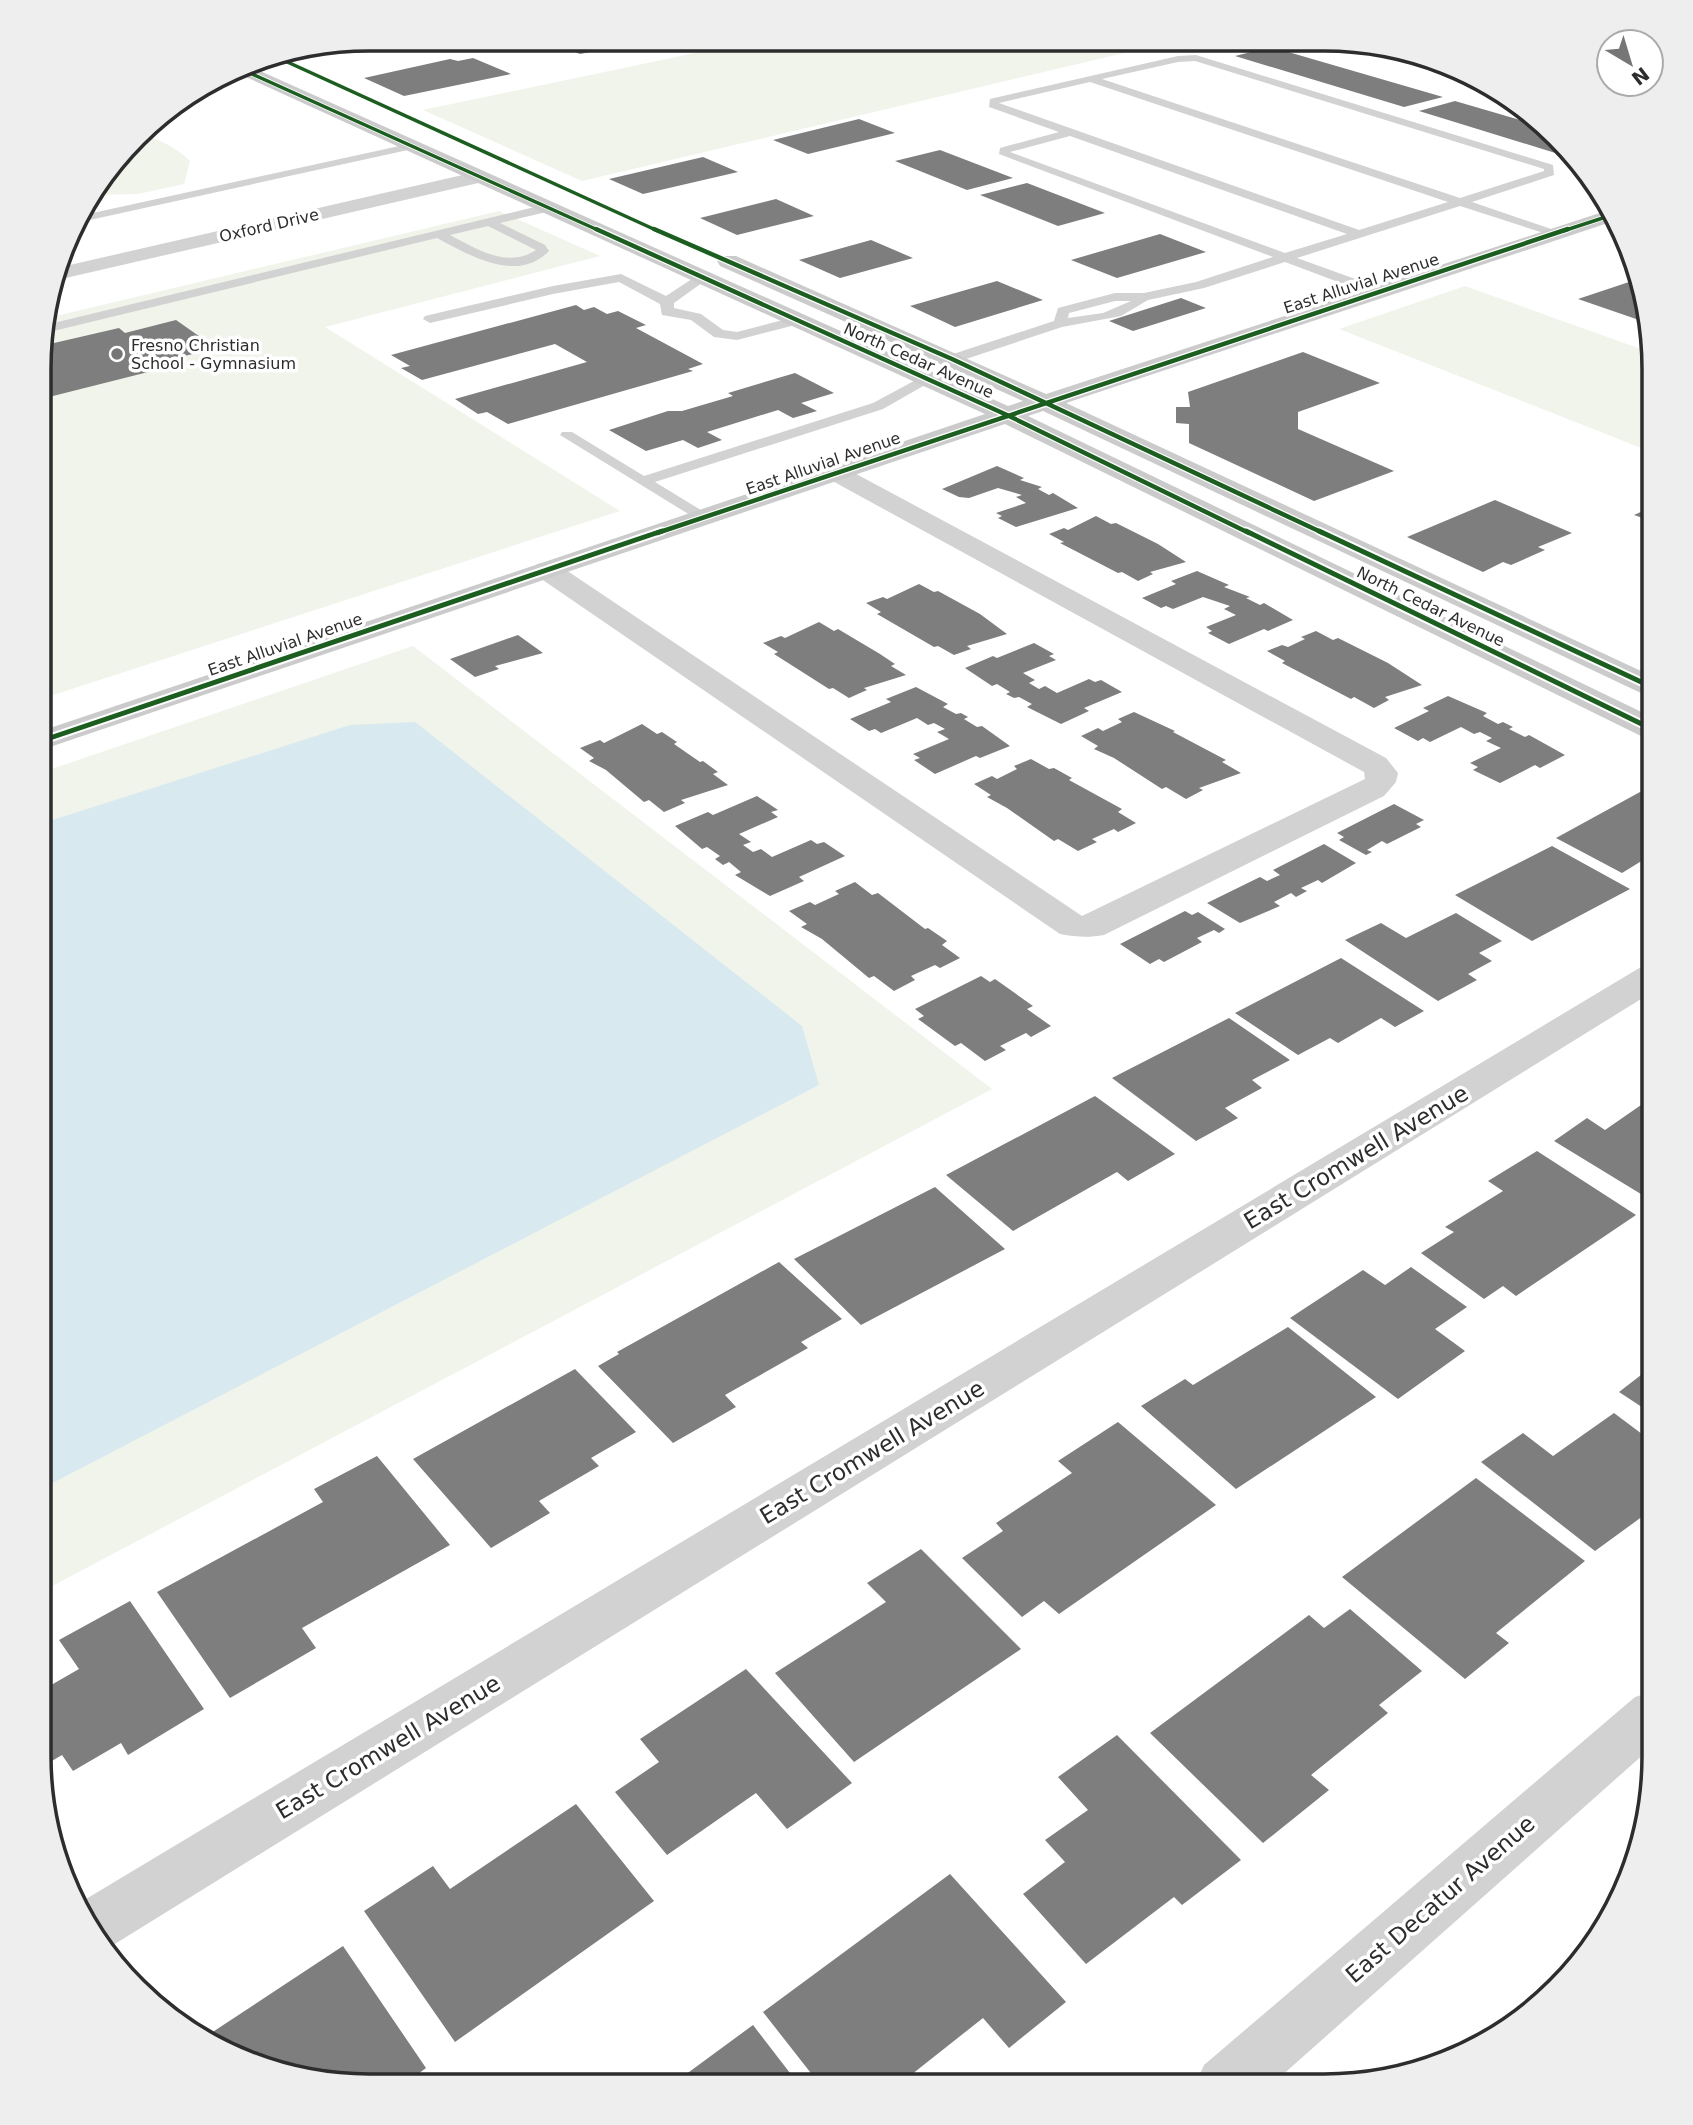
<svg xmlns="http://www.w3.org/2000/svg" width="1693" height="2125" viewBox="0 0 1693 2125" font-family="'DejaVu Sans',sans-serif">
<style>
.green{fill:#f0f4eb}
.water{fill:#d8e9f0}
.building{fill:#7e7e7e}
.lines{fill:none;stroke-linecap:round;stroke-linejoin:round}
.lane{fill:#d2d2d2;fill-rule:evenodd}
.street{fill:#d2d2d2;fill-rule:evenodd}
.secondary{fill:#cbcbcb;fill-rule:evenodd}
.cycleway-far2-casing{stroke:#fff;stroke-width:5}
.cycleway-far1-casing{stroke:#fff;stroke-width:7}
.cycleway-casing{stroke:#fff;stroke-width:9}
.cycleway-far2{stroke:#1b5e20;stroke-width:3.5}
.cycleway-far1{stroke:#1b5e20;stroke-width:4.5}
.cycleway{stroke:#1b5e20;stroke-width:5}
.poi-dot{fill:#767676;stroke:#fff;stroke-width:2.5}
.labels{text-anchor:middle;stroke-width:7;stroke-linejoin:round;paint-order:stroke}
.far-street-label{font-size:16px;fill:#2d2d2d;stroke:#fff}
.far-poi-label{font-size:16px;fill:#2d2d2d;stroke:#fff;text-anchor:start}
.near-street-label{font-size:23px;fill:#2d2d2d;stroke:#fff}
.rim{fill:none;stroke:#2d2d2d;stroke-width:3.5}
</style>
<rect width="100%" height="100%" fill="#fff"/>
<!-- green -->
<path class="green" d="M757 40 1175 41 582 181 423 110Z
M139 135C160 139 174 146 190 161L184 184 138 194 90 195Z
M499 211 600 256 325 327 620 511 41 699 43 319Z
M1465 286 1652 353 1654 453 1339 329Z
M413 646 992 1089 39 1593 40 773Z"/>
<!-- water -->
<path class="water" d="M415 722 802 1026 819 1085 39 1490 40 824 350 725Z"/>
<!-- building -->
<path class="building" d="M532 39H611L616 41 611 42 621 46 580 54 570 50 564 52Z
M1271 47 1443 97 1404 107 1235 56Z
M473 58 511 74 404 96 364 78 450 59 458 61Z
M1455 101 1537 125 1565 156 1419 111Z
M859 119 895 133 808 154 773 140Z
M940 150 1013 178 967 190 895 161Z
M703 157 738 172 643 194 609 179Z
M1027 183 1105 213 1058 226 980 195Z
M776 199 814 216 737 235 700 218Z
M1160 234 1206 252 1117 278 1071 260Z
M871 240 913 258 840 278 799 260Z
M1641 278 1648 319 1639 320 1578 299Z
M997 281 1043 300 955 327 910 306Z
M1181 298 1206 308 1133 331 1109 321Z
M576 305 584 310 594 307 607 314 618 311 646 325 636 328 703 364 688 369 693 371 508 424 487 412 478 414 455 399 587 362 555 344 422 380 401 368 410 366 391 355Z
M176 320 216 348 169 360 176 365 41 399V346L119 328 125 333Z
M1303 352 1380 383 1298 412V429L1394 471 1314 501 1189 443V424L1176 423V407H1190L1188 392Z
M795 373 834 393 801 403 817 411 793 418 778 410 707 432 722 440 698 448 683 440 646 451 609 430 668 411H682L733 396 728 393Z
M997 466 1024 478 1020 480 1042 487 1038 489 1049 495 1053 493 1078 508 1016 527 998 518 1002 516 996 513 1026 503 1016 497 1022 495 998 488 969 498 959 497 942 489Z
M1495 500 1572 533 1538 547 1545 550 1511 565 1503 562 1483 572 1407 537Z
M1654 506V522L1634 515Z
M1096 516 1111 524 1116 523 1158 544 1186 562 1150 572 1153 574 1138 581 1122 572 1118 573 1060 543 1064 542 1049 534 1064 528 1068 530Z
M1197 571 1229 585 1224 587 1250 597 1246 598 1260 605 1264 603 1293 620 1268 631 1264 629 1229 644 1208 633 1212 631 1206 627 1236 615 1224 609 1230 606 1203 597 1173 609 1166 606 1161 608 1142 598 1176 584 1171 581Z
M919 584 934 592 938 591 980 614 1007 634 967 646 971 649 954 655 938 646 934 647 877 614 881 612 866 603 883 597 887 599Z
M819 622 834 631 838 629 880 654 895 664 891 666 906 675 864 688 867 690 849 698 833 688 829 689 774 654 778 652 763 643 781 636 785 638Z
M1316 631 1333 640 1338 638 1388 663 1422 685 1385 697 1389 700 1374 708 1354 697 1351 699 1282 663 1285 661 1267 651 1282 645 1288 647 1305 639 1301 637Z
M518 635 543 653 495 666 499 669 475 677 450 659Z
M1034 643 1054 654 1049 656 1056 660 1023 673 1035 680 1029 683 1039 689 1045 686 1057 693 1089 679 1095 682 1101 680 1122 692 1084 708 1089 711 1061 724 1027 707 1032 704 1019 697 1014 698 1006 694 1010 692 997 684 992 686 965 668 993 656 997 658Z
M916 687 948 704 943 707 956 714 961 713 968 717 964 719 977 727 982 726 1010 746 980 758 976 756 935 774 914 760 920 758 913 754 949 739 937 732 945 729 934 723 928 725 917 718 881 733 875 729 869 731 850 719 891 702 886 699Z
M1448 696 1487 713 1483 716 1498 724 1503 722 1513 727 1509 729 1525 737 1529 735 1565 755 1540 768 1535 765 1500 783 1473 770 1478 767 1470 763 1501 748 1486 741 1492 738 1480 732 1474 734 1461 727 1430 742 1423 738 1418 741 1394 728 1429 711 1423 708Z
M1134 712 1175 731 1173 732 1226 760 1222 762 1241 773 1199 788 1203 790 1186 799 1166 787 1162 789 1114 758 1094 749 1098 746 1081 736 1098 728 1103 731 1122 722 1118 719Z
M642 724 657 734 662 732 677 742 674 744 700 762 703 761 718 772 713 774 728 785 681 800 685 803 664 812 649 800 644 802 606 770 589 761 594 758 580 748 600 740 604 743Z
M1031 759 1049 769 1054 768 1072 778 1069 780 1122 809 1118 812 1136 823 1118 832 1114 829 1092 839 1097 842 1078 851 1058 839 1054 841 1007 808 987 797 991 795 974 784 992 776 997 779 1017 769 1014 766Z
M1640 792 1654 799V861L1648 857 1622 873 1556 838Z
M757 796 778 810 771 812 778 817 739 834 751 842 743 845 753 852 761 849 772 857 811 840 817 844 824 842 845 856 799 877 804 881 770 896 735 875 741 872 729 862 723 865 715 859 720 856 707 847 702 849 675 826 708 812 713 815Z
M1394 804 1424 820 1416 824 1421 827 1387 844 1382 841 1367 850 1372 852 1366 855 1339 840 1344 837 1337 833Z
M1324 844 1356 863 1322 883 1318 880 1301 888 1307 891 1296 897 1291 893 1274 902 1280 906 1240 923 1207 903 1260 877 1267 881 1280 875 1273 870Z
M1552 846 1630 889 1532 941 1455 895Z
M855 882 872 895 878 893 925 929 928 928 947 941 942 945 960 958 940 968 935 965 911 976 915 980 894 991 874 976 869 978 822 939 801 927 807 924 789 911 810 902 815 905 839 894 835 891Z
M1185 911 1192 915 1198 912 1225 929 1219 933 1214 930 1197 938 1202 942 1164 962 1159 959 1150 964 1120 944Z
M1456 913 1502 941 1479 953 1492 961 1468 974 1477 980 1438 1001 1345 940 1381 923 1406 938Z
M1341 958 1424 1011 1395 1027 1381 1018 1338 1043 1330 1038 1298 1055 1235 1013Z
M981 976 990 982 995 979 1033 1006 1027 1009 1051 1026 1031 1037 1026 1033 1000 1046 1006 1050 985 1061 961 1043 955 1046 918 1019 924 1016 915 1009Z
M1229 1018 1290 1060 1252 1080 1262 1088 1225 1108 1238 1118 1196 1141 1112 1078Z
M1095 1096 1175 1154 1128 1181 1117 1172 1013 1231 946 1175Z
M1654 1096V1202L1554 1141 1587 1118 1605 1130Z
M1537 1151 1636 1215 1516 1296 1503 1286 1484 1299 1421 1253 1454 1232 1445 1227 1503 1191 1488 1181Z
M935 1187 1005 1249 861 1325 794 1259Z
M779 1262 842 1319 801 1342 808 1348 725 1395 736 1407 673 1443 598 1366 619 1354 617 1352Z
M1411 1267 1467 1307 1435 1329 1465 1351 1398 1399 1290 1318 1363 1270 1385 1285Z
M1288 1327 1376 1397 1236 1489 1141 1406 1185 1379 1193 1385Z
M1654 1365V1415L1619 1392Z
M575 1369 636 1432 591 1458 599 1466 539 1501 550 1513 491 1548 413 1459Z
M1614 1413 1654 1443V1478L1650 1481 1654 1484V1508L1595 1551 1481 1462 1523 1433 1553 1456Z
M1118 1422 1216 1505 1059 1614 1044 1601 1022 1617 962 1558 1003 1531 996 1523 1072 1473 1058 1461Z
M377 1456 450 1545 302 1628 316 1648 230 1698 157 1592 323 1502 314 1489Z
M1476 1478 1585 1561 1496 1633 1509 1643 1465 1679 1342 1577Z
M921 1549 1021 1649 854 1762 775 1673 886 1602 867 1583Z
M130 1601 204 1709 128 1755 121 1743 73 1771 62 1755 40 1768 39 1692 79 1669 59 1640Z
M1350 1609 1422 1671 1379 1705 1388 1713 1311 1775 1329 1790 1263 1843 1150 1733 1309 1615 1324 1628Z
M746 1669 852 1783 787 1829 756 1793 667 1855 615 1792 659 1762 640 1739Z
M1117 1735 1241 1860 1182 1905 1174 1897 1086 1964 1023 1894 1065 1862 1045 1840 1088 1810 1058 1777Z
M576 1804 654 1901 455 2042 364 1911 433 1866 450 1889Z
M950 1874 1066 2002 1009 2048 983 2018 897 2086H821L763 2012Z
M343 1946 426 2068 402 2086H347L263 2069 202 2039Z
M753 2025 800 2086H670Z"/>
<g class="lines">
<!-- lane -->
<path class="lane" d="M1196 55 1553 165 1554 175 1472 202 1563 233 1553 236 1460 206 1297 258 1383 289V295H1373L1285 262 1204 288 1148 300 1121 316 1062 327 957 362H947V356L1054 321 1058 308 1115 293H1144L1196 282 1273 257 999 154 1000 148 1059 132 989 107 990 99 1178 56ZM1195 61 1544 169V171L1460 198 1102 79 1178 62ZM1090 82 1448 202 1359 230 999 103ZM1070 136 1347 234 1285 253 1010 152ZM1115 301H1131L1103 313 1068 318 1069 313Z
M413 143 419 146 417 148 76 223 79 216Z
M547 204 553 208 551 211 500 223 545 245 549 251C517 284 469 255 437 238L41 334V326ZM488 226 536 250C507 269 477 249 450 235Z
M701 273 706 274V280L674 303V308L701 314 723 330 737 332 798 316 805 320 803 323 737 340 714 337 691 320 662 315 660 304 619 282 553 294 430 323 423 319 425 316 553 286 621 274 666 296Z
M927 374 934 378 932 381 883 409 655 482 709 515 711 518 709 521 703 523 560 435 562 432H572L644 476 873 403Z"/>
<!-- street -->
<path class="street" d="M480 171 487 173 490 177 487 181 57 280 61 267Z
M836 465 845 468 1386 758 1398 773 1396 782 1384 796 1104 935C1088 938 1076 937 1060 934L537 576 533 570 537 564 547 562 557 564 1082 916 1365 779 1364 772 827 478 823 473 827 468Z
M1654 964V991L110 1947 108 1948 83 1921 76 1905 1641 967Z
M1654 1691V1745L1270 2086H1195L1204 2065 1635 1697Z"/>
<!-- secondary -->
<path class="secondary" d="M247 65 1008 406 1023 401 720 266 717 261 720 256H736L1046 394 1612 209 1617 220 1066 403 1654 677V697L1643 694 1043 411 1028 416 1654 718V739L1643 737 1005 424 41 750V731L985 414 235 72Z"/>
<defs>
<path id="cycleway-far2" d="M272 55 658 231
M241 69 600 231
M1563 231 1615 214"/>
<path id="cycleway-far1" d="M596 229 1007 415 1249 533
M654 229 952 359 1323 533
M657 533 1568 229"/>
<path id="cycleway" d="M1246 531 1654 730
M1319 531 1654 688
M41 741 662 531"/>
</defs>
<!-- cycleway-far2 casing -->
<use href="#cycleway-far2" class="cycleway-far2-casing"/>
<!-- cycleway-far1 casing -->
<use href="#cycleway-far1" class="cycleway-far1-casing"/>
<!-- cycleway casing -->
<use href="#cycleway" class="cycleway-casing"/>
<!-- cycleway-far2 -->
<use href="#cycleway-far2" class="cycleway-far2"/>
<!-- cycleway-far1 -->
<use href="#cycleway-far1" class="cycleway-far1"/>
<!-- cycleway -->
<use href="#cycleway" class="cycleway"/>
</g>
<!-- markers -->
<circle class="poi-dot" cx="117" cy="354" r="7"/>
<g class="labels">
<!-- far-street labels -->
<g class="far-street-label">
<text transform="translate(269 225) rotate(-13)" y="6">Oxford Drive</text>
<text transform="translate(1361 283) rotate(-18)" y="6">East Alluvial Avenue</text>
<text transform="translate(919 360) rotate(24)" y="6">North Cedar Avenue</text>
<text transform="translate(823 463) rotate(-19)" y="6">East Alluvial Avenue</text>
<text transform="translate(1431 606) rotate(26)" y="6">North Cedar Avenue</text>
<text transform="translate(285 644) rotate(-19)" y="6">East Alluvial Avenue</text>
</g>
<!-- far-poi labels -->
<g class="far-poi-label">
<text x="131" y="351">Fresno Christian<tspan x="131" dy="18">School - Gymnasium</tspan></text>
</g>
<!-- near-street labels -->
<g class="near-street-label">
<text transform="translate(1356 1157) rotate(-31)" y="8">East Cromwell Avenue</text>
<text transform="translate(872 1452) rotate(-31)" y="8">East Cromwell Avenue</text>
<text transform="translate(388 1747) rotate(-31)" y="8">East Cromwell Avenue</text>
<text transform="translate(1440 1899) rotate(-41)" y="8">East Decatur Avenue</text>
</g>
</g>
<!-- crop -->
<path d="M0 0H1693V2125H0ZM369 51H1324A318 318 0 0 1 1642 369V1756A318 318 0 0 1 1324 2074H369A318 318 0 0 1 51 1756V369A318 318 0 0 1 369 51Z" fill="#eee" fill-rule="evenodd"/>
<path class="rim" d="M369 51H1324A318 318 0 0 1 1642 369V1756A318 318 0 0 1 1324 2074H369A318 318 0 0 1 51 1756V369A318 318 0 0 1 369 51Z"/>
<!-- north arrow -->
<g transform="translate(1630 63) rotate(142)"><circle r="33" fill="#ffffff" stroke="#ababab" stroke-width="2"/>
<path d="M0-5L12 26L0 18L-12 26Z" fill="#767676"/>
<text y="-10" font-size="19" font-weight="bold" text-anchor="middle" fill="#2d2d2d">N</text>
</g>
</svg>
